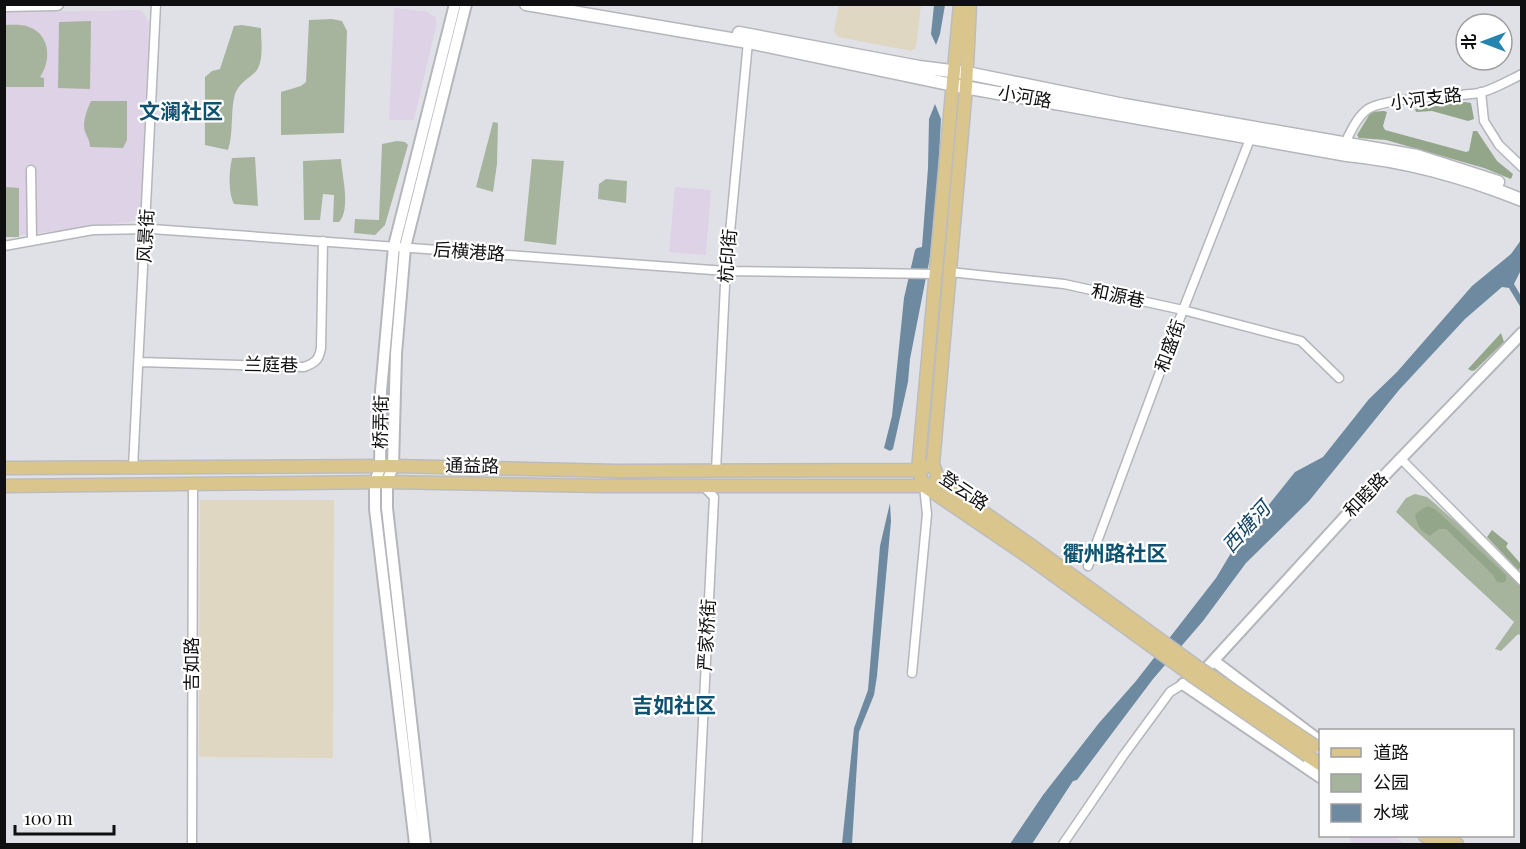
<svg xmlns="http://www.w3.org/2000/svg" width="1526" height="849" viewBox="0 0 1526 849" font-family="'Playfair Display','Noto Sans SC',serif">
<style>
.commercial{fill:#dfd7c2}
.education{fill:#ded2e7}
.green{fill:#a6b49e}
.forest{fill:#94a689}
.water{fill:#6e8aa0}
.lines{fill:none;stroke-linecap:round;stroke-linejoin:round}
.minor-casing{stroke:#b5b6bc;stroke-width:11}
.tertiary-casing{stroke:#b5b6bc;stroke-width:14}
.secondary-casing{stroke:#b5b6bc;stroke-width:15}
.primary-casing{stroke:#bcbcbc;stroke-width:15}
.minor{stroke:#fff;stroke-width:8}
.tertiary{stroke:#fff;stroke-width:10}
.secondary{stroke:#fff;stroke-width:12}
.primary{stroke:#dac68d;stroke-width:12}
.primary-bridge-casing{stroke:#bcbcbc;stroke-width:15;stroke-linecap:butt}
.primary-bridge{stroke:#dac68d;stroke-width:12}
.labels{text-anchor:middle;stroke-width:4.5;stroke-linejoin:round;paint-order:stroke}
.street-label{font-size:18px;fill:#0f0f11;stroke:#fff}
.water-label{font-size:20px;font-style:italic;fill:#144565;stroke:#fff}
.quarter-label{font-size:21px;font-weight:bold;fill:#0f5270;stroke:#fff}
</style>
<rect width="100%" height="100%" fill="#e0e1e7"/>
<!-- commercial -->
<path class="commercial" d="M839 4 921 5 916 48 911 51 838 37 834 31Z
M200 500H334L333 758 199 757Z"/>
<!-- education -->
<path class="education" d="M394 8 426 11 435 17 437 22 414 120H389Z
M137 10 142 11 149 22 141 212 137 220 130 222 5 237 4 12Z
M675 187 711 190 706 255 669 252Z
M1348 836H1393L1405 844H1352Z"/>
<!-- green -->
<path class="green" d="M332 19 342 21 347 31 344 133 281 135V92L301 86 306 82 309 20Z
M91 21 90 89 58 88 59 22Z
M5 25C12 25 22 24 29 27 51 35 51 61 40 77L44 78V87H5Z
M242 25 261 28C261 40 264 59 257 70 251 78 240 81 235 94 230 112 234 132 228 150L205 145V77L212 71 220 69 234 26Z
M91 101H127V140L123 148 90 147C90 141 88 139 86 134 81 124 87 110 91 101Z
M493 122 498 123 497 164 493 192 476 187Z
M397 141 405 142 408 145 385 225 375 235 354 233 355 219 379 220 382 144Z
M255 157 258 206 234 204C228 192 229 171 232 158Z
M341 159C342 176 351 209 339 222H333L334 195 323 194 320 220H304L303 161Z
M532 159 564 161 556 245 524 241Z
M606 179 627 181 626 203 598 199 599 184Z
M5 187 19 188V237H5Z
M1415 494 1427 497 1432 501 1467 532 1521 587V634L1517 635 1501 651 1495 649 1514 622 1396 512 1406 498Z"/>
<!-- forest -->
<path class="forest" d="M1465 102 1471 103 1474 119 1468 121 1432 111 1416 112 1415 109Z
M1384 111 1387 112 1383 126 1385 130 1466 152 1469 151 1473 131H1477L1497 161 1513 174 1511 179 1484 168 1386 140 1359 138 1357 135 1371 112Z
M1501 333 1504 342 1475 370 1472 371 1468 369Z
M1427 506 1435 509 1506 575V580L1503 583 1497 582 1493 575 1446 529H1439L1430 536C1420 531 1417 525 1415 514Z
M1492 530 1508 543 1506 547 1521 564 1519 571 1487 537Z"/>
<!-- water -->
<path class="water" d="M934 5H945L940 34 936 45 931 34Z
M935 104 941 119 938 177 930 257 910 359 908 382 893 449 890 451 884 448 892 416 904 298 915 250 917 248 922 247 928 168 929 119Z
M1521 240V270L1514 284 1521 296V308L1509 288 1502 287 1465 319 1399 390 1309 501 1246 563 1203 621 1153 679 1077 780 1073 781 1032 844H1010L1043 795 1099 723 1136 681 1216 578 1234 548 1295 472 1323 457 1369 399 1397 372 1472 286 1511 254Z
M890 503 891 521 877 676 874 695 859 732 852 844H842L854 728 868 690 880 546Z"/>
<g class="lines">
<defs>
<path id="minor" d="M1481 92 1484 121 1499 145 1522 167
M1345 143C1351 131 1357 117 1368 109 1388 97 1452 97 1479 93 1493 90 1508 81 1522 74
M31 170 32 241
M4 246 93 230 152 229 726 271 936 274
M950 272 1064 284 1183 310 1301 341 1339 378
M140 362 304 367C315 363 319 360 321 348L323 241
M1401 459 1522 581
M133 468 156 4
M716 471 725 285 748 42
M1088 566 1183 310 1252 134
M912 673 927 514 924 486
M192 844 193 484
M697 844 714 497 703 486
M1063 844 1123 756 1170 692 1183 684"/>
<path id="tertiary" d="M1214 661 1320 741
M1183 684 1195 681 1203 672 1354 507 1522 333
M1183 684 1320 777
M415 844 375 509V482L380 468 381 391 394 246 455 4
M425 844 387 508V482L393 466 396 354 405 247 466 4"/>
<path id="secondary" d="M526 4 748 42 953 85 1347 155C1408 161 1465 177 1522 200
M4 5 57 4
M739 33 919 67 967 73 1124 105 1417 156 1498 182"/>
<path id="primary" d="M960 4 918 470 924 486 1027 556
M970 4 966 87 933 464 939 481 1032 546
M4 468 393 466 617 471 918 470 933 464
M4 486 387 482 601 486H924L939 481
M1308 756 1320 764
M1425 836 1438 844
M1444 836 1457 844"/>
</defs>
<!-- minor casing -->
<use href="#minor" class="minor-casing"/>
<!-- tertiary casing -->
<use href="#tertiary" class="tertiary-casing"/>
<!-- secondary casing -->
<use href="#secondary" class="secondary-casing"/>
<!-- primary casing -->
<use href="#primary" class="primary-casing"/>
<!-- minor -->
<use href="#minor" class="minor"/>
<!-- tertiary -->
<use href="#tertiary" class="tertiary"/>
<!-- secondary -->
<use href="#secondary" class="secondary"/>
<!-- primary -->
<use href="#primary" class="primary"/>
<defs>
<path id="primary-bridge" d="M1032 546 1199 668 1315 746
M1027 556 1191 675 1308 756"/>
</defs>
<!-- primary-bridge casing -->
<use href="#primary-bridge" class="primary-bridge-casing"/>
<!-- primary-bridge -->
<use href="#primary-bridge" class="primary-bridge"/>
</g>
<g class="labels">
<!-- street labels -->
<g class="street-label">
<text transform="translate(1025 97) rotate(10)" y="6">小河路</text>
<text transform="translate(1426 99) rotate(-7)" y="6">小河支路</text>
<text transform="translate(146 236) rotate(-87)" y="6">风景街</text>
<text transform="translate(469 252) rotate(4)" y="6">后横港路</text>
<text transform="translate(728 256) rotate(-85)" y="6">杭印街</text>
<text transform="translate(1118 296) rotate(12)" y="6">和源巷</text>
<text transform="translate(1170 346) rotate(-70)" y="6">和盛街</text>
<text transform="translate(271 365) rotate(1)" y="6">兰庭巷</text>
<text transform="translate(381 422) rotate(-89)" y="6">桥弄街</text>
<text transform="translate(472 466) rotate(1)" y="6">通益路</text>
<text transform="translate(964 491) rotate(34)" y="6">登云路</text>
<text transform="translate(1366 495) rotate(-46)" y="6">和睦路</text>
<text transform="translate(707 635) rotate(-87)" y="6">严家桥街</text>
<text transform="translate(192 664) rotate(-90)" y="6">吉如路</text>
</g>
<!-- water labels -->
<g class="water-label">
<text transform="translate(1246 527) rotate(-48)" y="7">西塘河</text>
</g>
<!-- quarter labels -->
<g class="quarter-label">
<text x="181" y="119">文澜社区</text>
<text x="1115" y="561">衢州路社区</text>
<text x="674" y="713">吉如社区</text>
</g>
</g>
<!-- border -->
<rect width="1526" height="849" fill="none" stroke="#0f0f11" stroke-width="12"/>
<!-- legend -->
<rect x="1319" y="729" width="195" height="108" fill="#ffffff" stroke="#9f9fa0" stroke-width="1.5"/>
<rect x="1331" y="748" width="30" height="9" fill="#dac68d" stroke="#9f9fa0" stroke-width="1.5"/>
<text x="1373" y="759" font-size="18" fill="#0f0f11">道路</text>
<rect x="1331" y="774" width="30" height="18" fill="#a6b49e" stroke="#9f9fa0" stroke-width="1.5"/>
<text x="1373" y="789" font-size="18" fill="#0f0f11">公园</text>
<rect x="1331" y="804" width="30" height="18" fill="#6e8aa0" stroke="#9f9fa0" stroke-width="1.5"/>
<text x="1373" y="819" font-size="18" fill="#0f0f11">水域</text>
<!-- north arrow -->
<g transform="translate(1484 42) rotate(270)"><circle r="28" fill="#ffffff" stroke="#9f9fa0" stroke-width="1.5"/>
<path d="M0-4.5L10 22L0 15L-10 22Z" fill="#2684b0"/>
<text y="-9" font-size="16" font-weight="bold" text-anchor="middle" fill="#0f0f11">北</text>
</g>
<!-- scale -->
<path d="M15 825v9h99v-9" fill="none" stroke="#0f0f11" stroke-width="3"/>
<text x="24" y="825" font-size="18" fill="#0f0f11" stroke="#ffffff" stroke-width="4.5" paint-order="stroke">100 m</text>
</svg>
